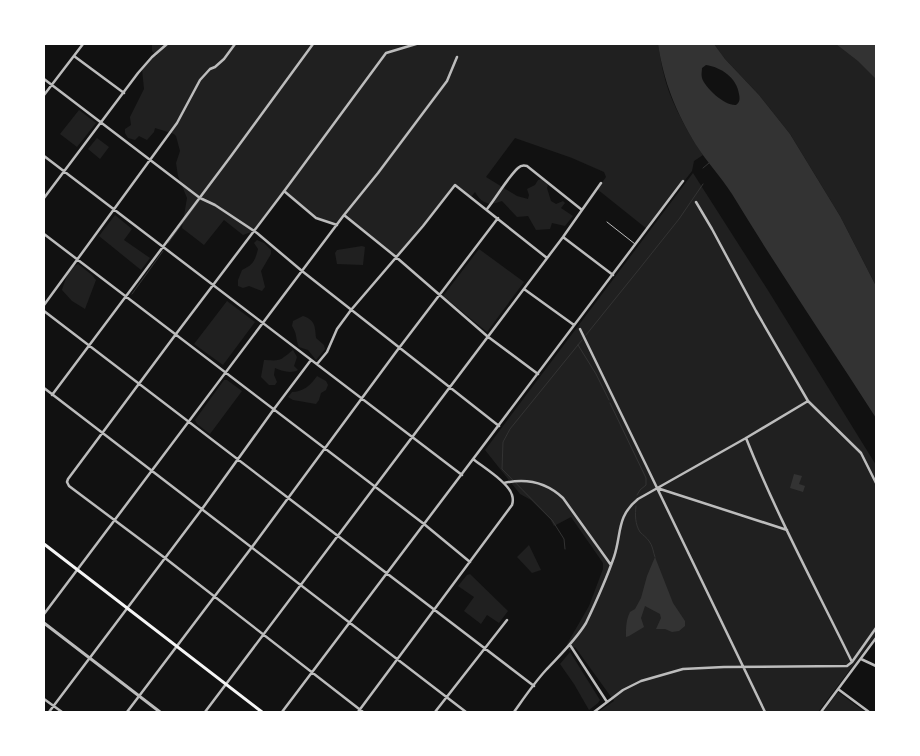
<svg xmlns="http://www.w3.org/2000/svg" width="920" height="756" viewBox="0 0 920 756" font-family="Roboto,sans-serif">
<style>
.green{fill:#202020}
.water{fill:#333;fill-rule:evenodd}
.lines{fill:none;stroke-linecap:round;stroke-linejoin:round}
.stream{stroke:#333;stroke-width:1}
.service{stroke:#bcbcbc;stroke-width:1}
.minor{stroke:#bcbcbc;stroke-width:2.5}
.tertiary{stroke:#bcbcbc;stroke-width:3}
.secondary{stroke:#f5f5f5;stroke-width:3}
</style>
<rect width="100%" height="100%" fill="#111"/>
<!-- green -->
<path class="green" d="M152 44H658C660 54 661 65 664 75 670 101 688 133 703 155L694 161 692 171 647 229 597 189 606 177 604 172 572 158 515 138 486 177 517 196 528 199 529 195 527 189 535 185 538 180 542 179 548 185 547 188 551 201 556 204 563 201 565 203 561 208 573 216 565 226 552 223 550 229 536 230 528 216 517 217 502 201C489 206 482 204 475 192L471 197 455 185 396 257 344 216 337 225 316 218 285 192 254 231 243 235 224 220 204 245 182 228 187 198 178 176 176 163 180 151 176 136 174 134 155 128 154 132 147 140 139 136 135 140 128 138 125 133V129L131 125 130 117 144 89 142 69 154 56H157L152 51Z
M714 44H876V286L840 216 790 134 759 95 725 59Z
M79 110 96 123 77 147 60 134Z
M97 138 109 147 100 159 88 149Z
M693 173 769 292 876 465V635L818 712H598L614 701 575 647 569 651 567 644 589 606 603 569V563L571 517 554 526 550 519 531 500 520 494 485 450Z
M115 215 132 229 124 240 150 258 141 270 99 236Z
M257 240 264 243 271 250V254L261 271 265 287 262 291 249 286 243 288 238 286V280L242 270C253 265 255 261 258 249L254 243Z
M362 246 365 247 363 265 337 264 335 253 337 250Z
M479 249 524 282 487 332 443 296Z
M78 264 92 275 96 280 85 309 72 301 62 290C65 281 68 268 78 264Z
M227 301 255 322 223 365 194 344Z
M303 316C315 320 315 326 316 338L324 345 325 349 316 360 308 350 299 347C295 339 298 335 292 326L293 321Z
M293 350 297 357 294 366 298 370C291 374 282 371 275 368L274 375 277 382 275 385H269L261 377 264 360C270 360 279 362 284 357 287 355 289 353 293 350Z
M317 376 326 381 328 385 326 390 321 393 319 400 316 404 293 400 288 397 292 392C303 392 311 385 317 376Z
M224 380H227L242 391 210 434 197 424 195 420Z
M529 545 541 570 532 573 517 557Z
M470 574 508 611 499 623 487 615 481 624 464 611 474 597 458 586 467 575Z
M570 652 600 700 598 703 589 710 574 684 560 664Z
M838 692 865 712H823Z"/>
<!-- water -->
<path class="water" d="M658 44H714L725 59 759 95 790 134 840 216 876 286V418C828 343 778 270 732 194 721 177 707 162 696 145 676 112 664 83 658 44ZM706 65C721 67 737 78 739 94 740 99 740 102 736 105 725 106 705 88 702 78 701 74 702 71 702 68Z
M836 44H876V79L858 61Z
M794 474 802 476 799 484 805 486 803 492 790 488Z
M655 557 673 603 685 621V626L679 631 672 632 665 629H656L661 618 660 614 645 606 641 618 644 627 629 636 626 637C626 627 626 620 630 612L635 609 641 598 647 576Z"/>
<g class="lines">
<!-- stream -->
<path class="stream" d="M703 168 709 163
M168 243 199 201
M132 294 163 251
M586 335 640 268 679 219 703 184
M578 345 596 374 609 400
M610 403 646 478V485L640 490 637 495
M636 506C635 515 635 524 640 532 643 535 647 538 649 541 653 546 653 552 655 557
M565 549 564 539 552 520 502 469 503 442 510 429 582 340"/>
<!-- service -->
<path class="service" d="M607 222 635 244"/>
<!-- minor -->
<path class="minor" d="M74 56 124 93
M44 79 200 198 215 205 257 233 302 271 499 426
M44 95 83 44
M44 156 462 475
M284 191 316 218 337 225
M44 198 138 73 152 57 167 44
M696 202 712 229 756 311 808 401 861 453 876 483
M487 209C496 198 508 177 518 168 521 165 524 165 527 166L582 210
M344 215 396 257 487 336 538 374
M44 234 424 524 470 562
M563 237 613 275
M524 289 574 325
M44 305 177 123 200 80 210 69 215 67 224 59 235 44
M44 311 534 686
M580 329 645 463 765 712
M317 364 327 352 337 329 351 310 423 226 455 185 547 258
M44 388 466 712
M52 395 231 156 313 44
M746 438C776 514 816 588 852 662
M504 483C526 478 546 482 563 498L611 565
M657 488 787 530
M44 614 344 215 378 173 447 81 457 57
M570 645 607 702
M861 659 876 666
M838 689 869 712
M44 699 62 712
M49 712 202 509 274 409 311 360
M127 712 252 547 396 352 498 218
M205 712 563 237 601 183
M282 712 683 181
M358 712 512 505C513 502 513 498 512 495 509 483 483 467 473 459
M363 712 165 558 69 486 67 482 68 479 176 334 282 194 386 53 416 44
M435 712 507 620
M514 712C524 698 534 683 546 670 560 655 575 641 586 623 596 602 606 580 614 557 622 533 616 517 638 499L746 438 808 401
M594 712 623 690 641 681 683 669 724 667 847 666 852 662 876 628
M821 712 876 638"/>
<!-- tertiary -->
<path class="tertiary" d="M44 623 160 712"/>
<!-- secondary -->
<path class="secondary" d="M44 544 262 712"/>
</g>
<!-- border -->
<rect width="920" height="756" fill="none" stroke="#ffffff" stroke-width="90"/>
</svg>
